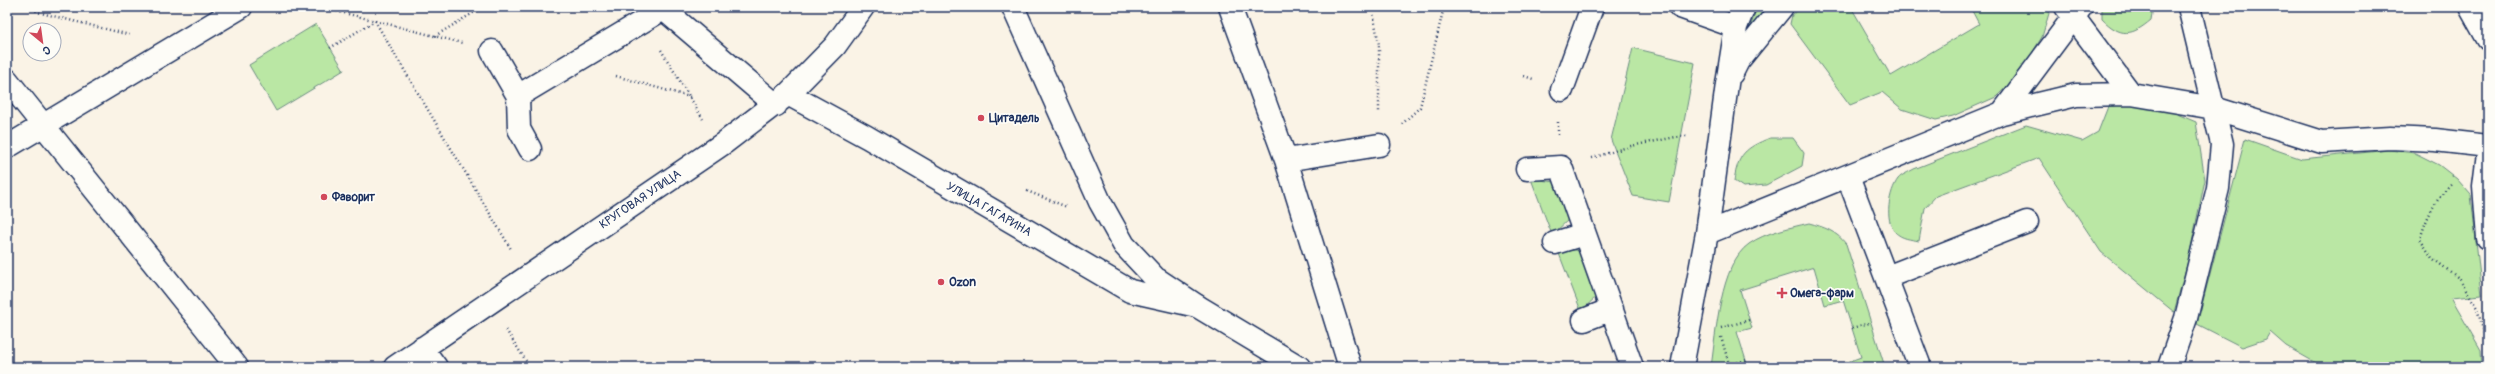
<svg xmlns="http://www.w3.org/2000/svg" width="2495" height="374" viewBox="0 0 2495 374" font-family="Pangolin,sans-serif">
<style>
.green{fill:#bae7a4;stroke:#6a8b81}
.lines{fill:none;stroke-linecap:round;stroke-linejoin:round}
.minor-casing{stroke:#1b2f5e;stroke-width:25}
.major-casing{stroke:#1b2f5e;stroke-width:25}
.path{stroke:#1b2f5e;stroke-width:2.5;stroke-dasharray:1 3;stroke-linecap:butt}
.minor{stroke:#fdfcf7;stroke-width:22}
.major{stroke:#fdfcf7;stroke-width:22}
.poi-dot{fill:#d1495b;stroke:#fdfcf7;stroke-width:1.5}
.labels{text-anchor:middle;stroke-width:3.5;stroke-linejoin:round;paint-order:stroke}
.poi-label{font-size:12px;font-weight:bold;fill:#1b2f5e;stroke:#fdfcf7;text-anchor:start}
.street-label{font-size:12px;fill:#1b2f5e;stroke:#fdfcf7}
</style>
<rect width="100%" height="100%" fill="#faf3e6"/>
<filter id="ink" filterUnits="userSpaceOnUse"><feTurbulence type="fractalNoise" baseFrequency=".025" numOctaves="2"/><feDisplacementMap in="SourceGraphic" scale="8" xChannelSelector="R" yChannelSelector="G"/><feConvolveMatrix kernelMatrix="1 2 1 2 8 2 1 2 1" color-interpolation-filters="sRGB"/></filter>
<g filter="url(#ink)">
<!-- green -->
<path class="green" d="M1757 7H1766L1749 31Z
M1801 7H1851L1891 76 1979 24 1970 7H2048L2050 10 2042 37 2018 76 1996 97 1953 116 1936 120 1902 109 1882 92 1850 105 1790 24 1792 15Z
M2102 7H2153L2151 20C2132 36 2121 38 2102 19Z
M316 24 344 70 276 111 249 65Z
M1633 48 1695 63 1669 202 1633 196 1611 140Z
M2140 103 2170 111 2196 122 2205 180 2188 261 2174 312 2101 252 2039 158 1936 196 1925 208 1919 241C1910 239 1902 239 1895 232 1884 220 1889 191 1898 179 1901 175 1909 172 1914 169L2026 125 2082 141 2098 132 2109 104Z
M1770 138H1793L1804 153 1802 166 1766 185 1743 187 1734 181C1738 154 1745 148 1770 138Z
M2245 139 2302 159 2389 150 2415 153 2439 165 2457 179 2471 195 2482 295 2451 298 2481 350 2482 367H2323L2286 346 2270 332 2266 339 2242 347 2197 324Z
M1531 179 1556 182 1569 219 1552 235Z
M1809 223C1824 227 1836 231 1846 244L1885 367H1846L1845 363 1861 357 1843 300 1825 305 1814 267 1740 290 1752 328 1737 332 1748 367H1711C1716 334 1720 264 1749 244 1766 232 1789 228 1809 223Z
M1580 250 1597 296 1581 311 1558 251Z"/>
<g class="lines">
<defs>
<path id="minor" d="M661 7 776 105
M1013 7 1100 202 1124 245 1155 278 1197 306
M1230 7 1286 160 1350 367
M1680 7 1736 27
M2066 7 2131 94
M2470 7 2488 39
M492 51 518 96 519 129 530 149
M1732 73 1738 61 1782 7
M7 80 237 367
M1562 90 1592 7
M518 96 663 9
M2002 113 2081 7
M7 147 241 7
M2488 154 2484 186 2488 238
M1286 160 1379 145
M1527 169 1561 167 1632 367
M1848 177 1920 367
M1707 233 1727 84 1736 27 1744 7
M1555 243 1584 234
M1887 277 2027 222
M1584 320 1612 309
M422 348 436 367
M395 367 724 143 788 94
M1682 367 1707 233 2002 113 2076 95 2131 94 2214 108 2322 142 2390 138 2435 140 2488 146
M2169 367 2186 318 2218 188 2222 144 2189 7"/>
<path id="major" d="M863 7 835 46 788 94 867 137 1130 291 1197 306 1299 367"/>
</defs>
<!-- minor casing -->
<use href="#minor" class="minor-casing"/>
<!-- major casing -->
<use href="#major" class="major-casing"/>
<!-- path -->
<path class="path" d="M34 7 37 12 130 35
M321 7 462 43
M1372 7 1379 45V114
M435 36 483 7
M330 48 375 21 511 249
M661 50 703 119
M616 76 690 97
M1524 76 1533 79
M1558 122V135
M1402 124 1420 107 1444 7
M1592 158 1631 146 1681 136H1688
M2451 185C2434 201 2427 217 2420 239L2432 258 2460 279 2477 308 2488 348
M1027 191 1067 207
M1721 328 1749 320
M1852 328 1869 323
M506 330 530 367
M1721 337 1730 367
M1722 367 1746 360"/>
<!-- minor -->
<use href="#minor" class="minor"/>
<!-- major -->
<use href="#major" class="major"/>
</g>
</g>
<!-- markers -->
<g class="poi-dot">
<circle cx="981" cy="118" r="4"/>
<circle cx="324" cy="197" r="4"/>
<circle cx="941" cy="282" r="4"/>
<path d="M1780 287h4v4h4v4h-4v4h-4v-4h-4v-4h4z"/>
</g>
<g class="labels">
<!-- poi labels -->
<g class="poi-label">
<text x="989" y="122">Цитадель</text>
<text x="332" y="201">Фаворит</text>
<text x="949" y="286">Ozon</text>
<text x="1790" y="297">Омега-фарм</text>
</g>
<!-- street labels -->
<g class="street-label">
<text transform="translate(640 199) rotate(-34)" y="4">КРУГОВАЯ УЛИЦА</text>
<text transform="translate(989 209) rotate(30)" y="4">УЛИЦА ГАГАРИНА</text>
</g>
</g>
<!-- margin -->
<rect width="2495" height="374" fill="none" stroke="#fdfcf7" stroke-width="24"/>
<rect x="12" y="12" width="2471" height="350" fill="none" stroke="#1b2f5e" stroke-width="1.5" filter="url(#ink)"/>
<!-- north arrow -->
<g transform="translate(42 42) rotate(151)"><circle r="19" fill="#fdfcf7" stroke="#a3aaba"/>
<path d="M0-3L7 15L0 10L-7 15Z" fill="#d1495b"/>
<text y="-6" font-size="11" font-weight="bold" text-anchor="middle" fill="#1b2f5e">С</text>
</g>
</svg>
